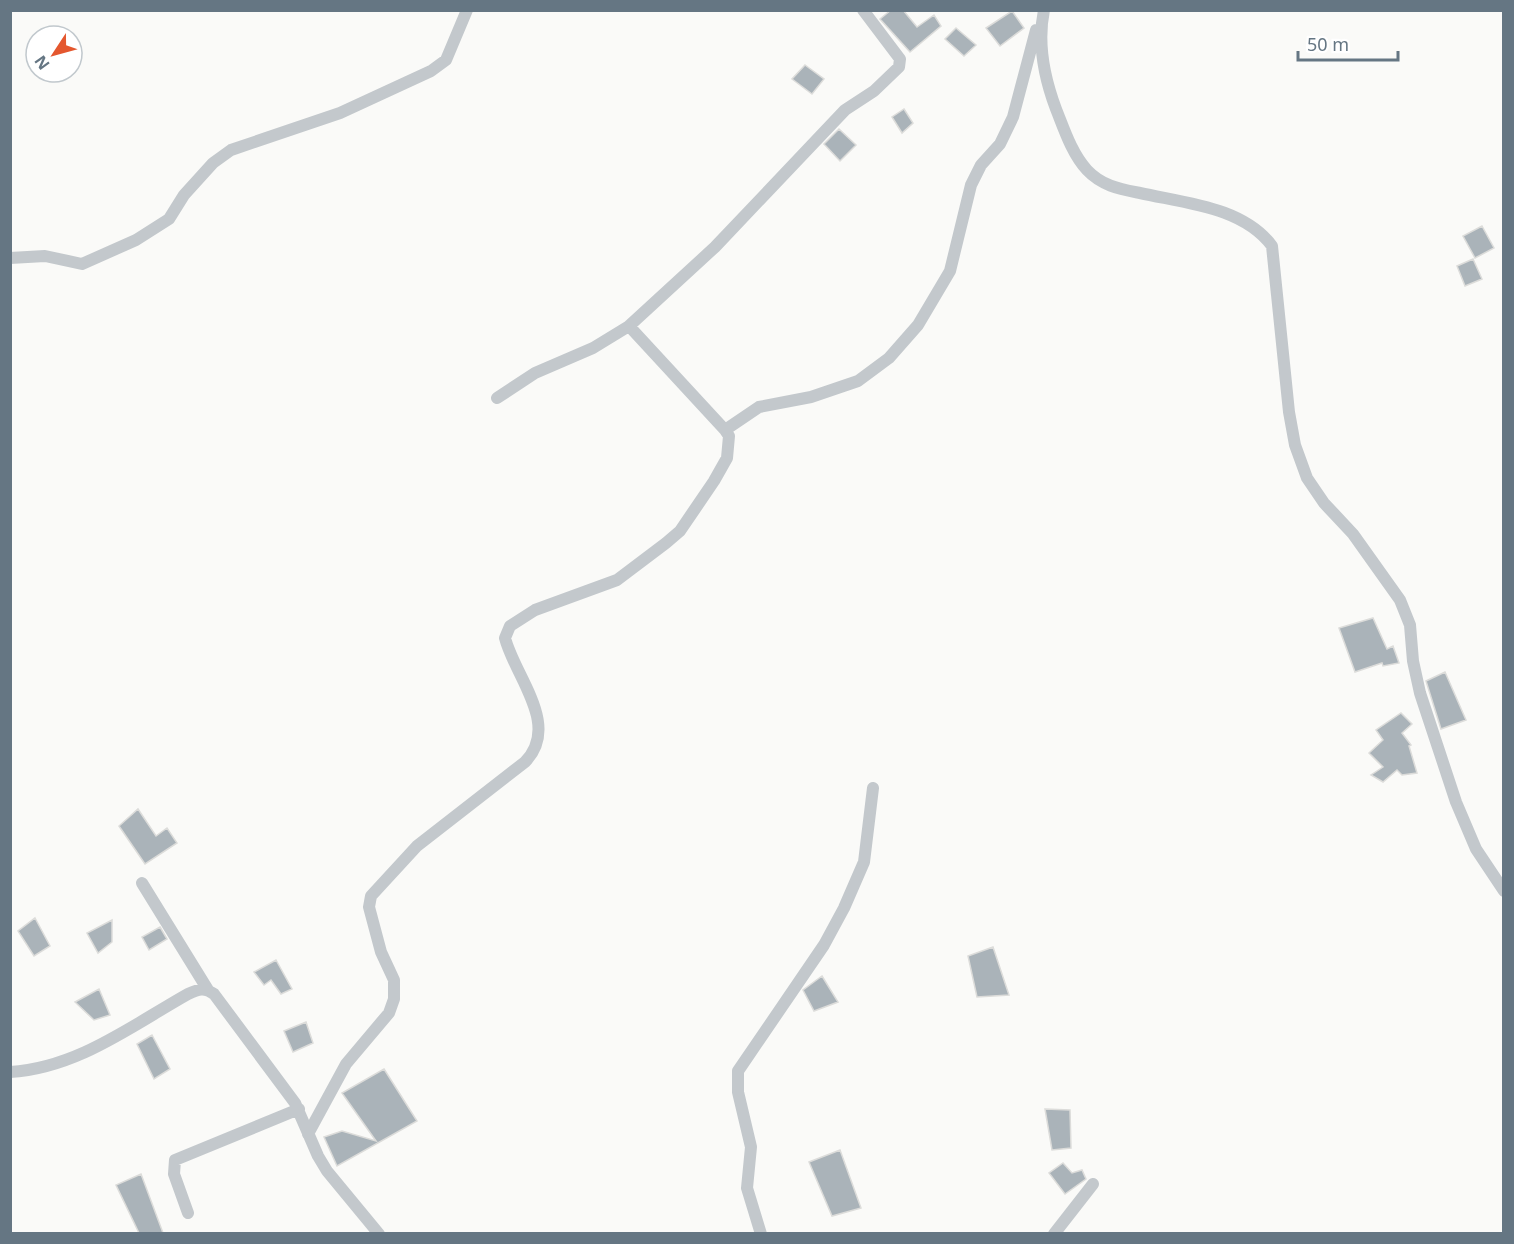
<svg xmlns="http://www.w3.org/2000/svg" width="1514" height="1244" viewBox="0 0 1514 1244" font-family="'Noto Sans',sans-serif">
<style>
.building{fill:#aab3b9;stroke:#dcdcda;stroke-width:1.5}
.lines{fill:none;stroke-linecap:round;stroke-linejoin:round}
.minor{stroke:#c3c8cc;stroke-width:12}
</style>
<rect width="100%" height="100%" fill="#fafaf8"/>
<!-- building -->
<path class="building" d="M891 10H903L917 27 934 15 941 26 910 52 880 19Z
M1012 11 1024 28 1000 46 986 28Z
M956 28 976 45 964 56 945 39Z
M805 65 824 79 812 94 792 79Z
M904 109 913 123 902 133 892 117Z
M839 129 856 145 840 161 824 144Z
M1482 226 1494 248 1475 258 1463 236Z
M1473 259 1482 279 1465 286 1457 266Z
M1373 618 1387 649 1393 646 1399 663 1383 666 1382 663 1355 672 1339 628Z
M1445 672 1466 720 1441 729 1426 681Z
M1401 713 1412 724 1402 733 1411 745 1409 746 1417 773 1402 775 1397 770 1383 782 1371 775 1383 767 1369 753 1383 740 1376 730Z
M138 809 156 836 167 828 177 843 145 864 119 826Z
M35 918 50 946 34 956 18 931Z
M112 920V942L98 953 87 933Z
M160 927 167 939 149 950 142 937Z
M993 947 1009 995 977 997 968 956Z
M276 960 292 989 281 994 271 980 264 985 254 972Z
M822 976 838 1002 814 1011 803 990Z
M99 989 110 1015 94 1020 75 1002Z
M306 1022 313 1043 293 1052 284 1031Z
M152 1035 170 1069 154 1079 137 1044Z
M384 1069 417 1121 337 1166 324 1137 342 1131 376 1141 342 1093Z
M1045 1109 1070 1110 1071 1148 1052 1150Z
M840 1150 861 1208 832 1216 809 1162Z
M1063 1163 1072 1173 1082 1170 1086 1179 1065 1194 1049 1173Z
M141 1174 163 1233H139L116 1185Z"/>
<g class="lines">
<!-- minor -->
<path class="minor" d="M1044 10C1037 44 1044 77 1056 109 1064 129 1072 154 1087 170 1102 186 1120 189 1140 193 1185 203 1243 207 1272 246L1289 412 1295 445 1307 478 1324 503 1353 534 1400 600 1410 625 1413 661 1420 693 1456 802 1476 849 1504 891
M10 258 45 256 82 264 136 240 169 219 184 195 213 163 231 150 340 113 431 71 446 60 467 10
M497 398 535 373 593 348 629 326 715 247 845 110 874 91 899 67 900 59 863 10
M725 430 759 407 811 397 858 381 889 358 918 325 950 271 971 185 981 165 1000 144 1013 117 1036 30
M142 883 208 990
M10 1072C77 1068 131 1026 188 994 199 989 204 987 214 994L295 1103 318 1156 327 1171 379 1234
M308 1134 346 1064 389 1013 394 999V980L381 952 369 907 371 896 417 846 525 762C561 725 515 677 505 638L510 626 535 610 617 580 666 543 680 531 714 481 727 458 729 436 725 430 629 326
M188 1213 174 1174 175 1160 299 1109
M761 1234 747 1188 751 1147 738 1092V1071L824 945 844 908 864 862 873 788
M1054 1234 1093 1184"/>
</g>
<!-- border -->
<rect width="1514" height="1244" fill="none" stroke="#657683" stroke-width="24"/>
<!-- north arrow -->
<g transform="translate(54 54) rotate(234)"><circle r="28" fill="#ffffff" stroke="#c1c8cd" stroke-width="1.5"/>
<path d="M0-4.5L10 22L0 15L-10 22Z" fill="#e4572e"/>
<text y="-9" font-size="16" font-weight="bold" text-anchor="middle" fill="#657683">N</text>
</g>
<!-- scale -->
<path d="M1298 51v9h100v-9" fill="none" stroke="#657683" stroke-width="3"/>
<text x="1307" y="51" font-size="18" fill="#657683" stroke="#ffffff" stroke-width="4.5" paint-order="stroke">50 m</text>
</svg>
